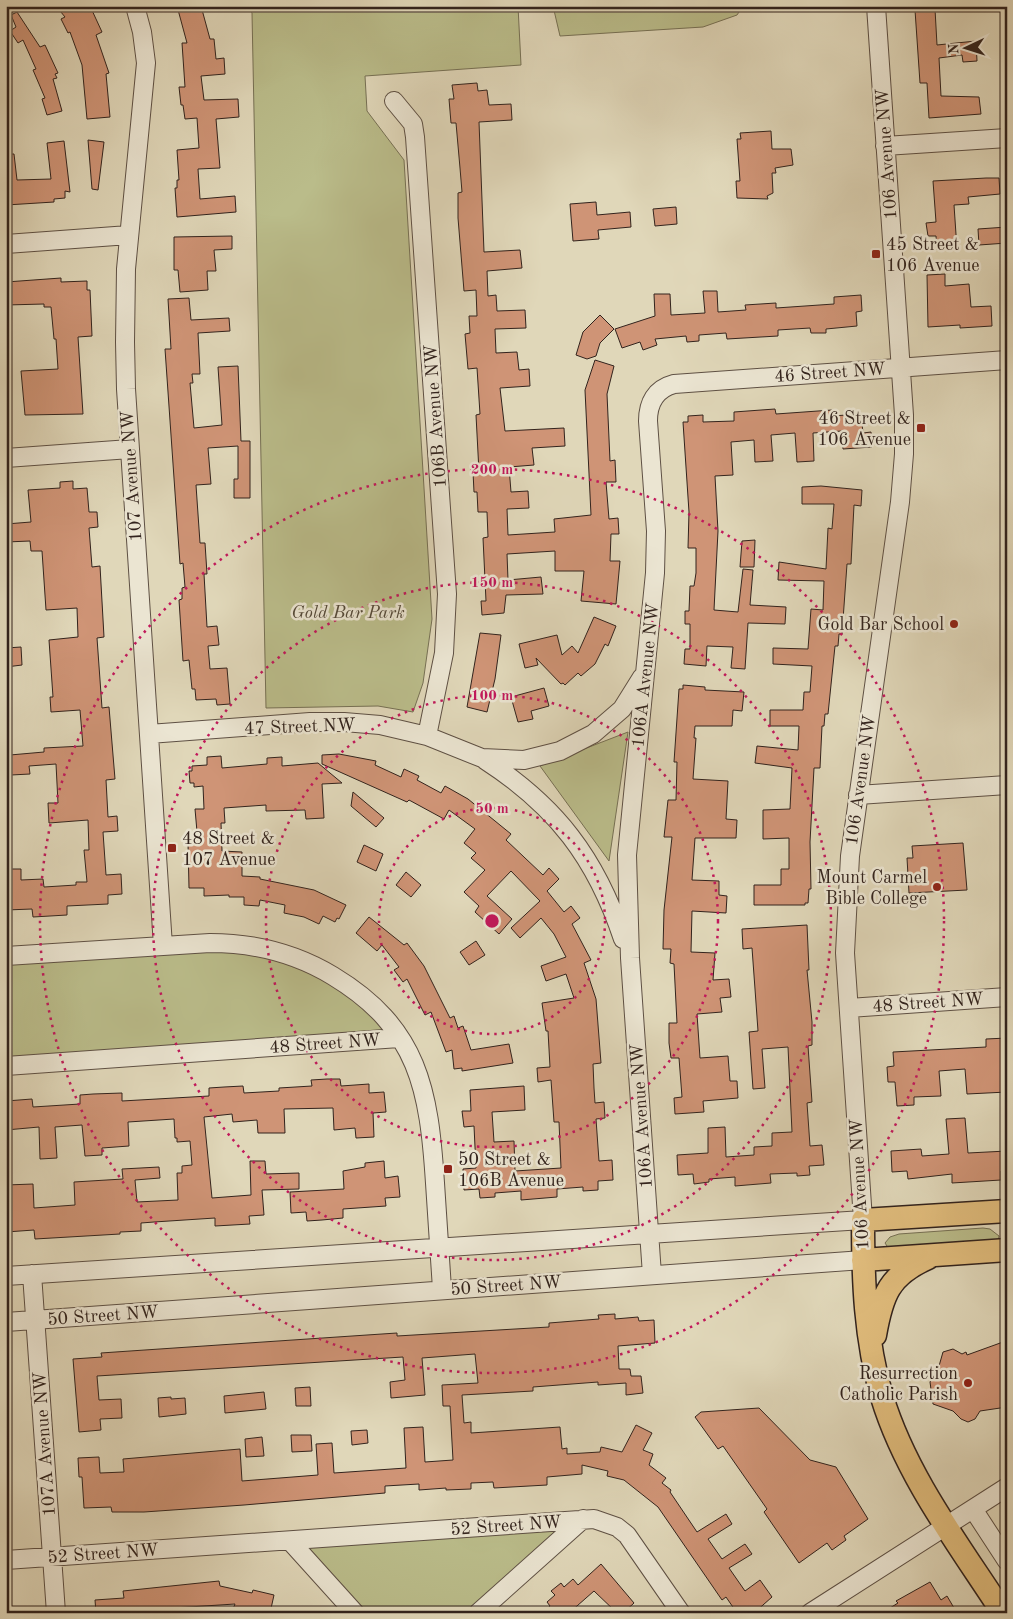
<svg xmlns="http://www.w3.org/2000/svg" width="1013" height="1619" viewBox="0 0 1013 1619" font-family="'Old Standard TT',serif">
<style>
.green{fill:#babc8a;stroke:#767054}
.building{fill:#cf9476;stroke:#32231d}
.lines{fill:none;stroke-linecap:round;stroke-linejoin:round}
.minor-casing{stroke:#5e5044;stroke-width:20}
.major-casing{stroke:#32231d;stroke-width:25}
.minor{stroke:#ebe5d2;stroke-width:18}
.major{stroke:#e0bc7c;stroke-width:22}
.ring{fill:none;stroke:#c2185b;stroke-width:2.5;stroke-dasharray:2.5 5}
.poi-dot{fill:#8f2418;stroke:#ebe5d2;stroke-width:2}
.labels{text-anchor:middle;stroke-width:5;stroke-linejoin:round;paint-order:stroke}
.street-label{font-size:18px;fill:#32231d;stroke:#ebe5d2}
.poi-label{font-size:18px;fill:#32231d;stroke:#ebe5d2;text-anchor:end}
.park-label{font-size:18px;font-style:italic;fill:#544938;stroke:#ebe5d2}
.centre{fill:#c2185b;stroke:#ebe5d2;stroke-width:2.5}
.ring-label{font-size:15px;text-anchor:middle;font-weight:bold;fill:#c2185b;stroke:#ebe5d2;stroke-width:5;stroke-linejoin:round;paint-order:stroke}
</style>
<rect width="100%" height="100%" fill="#e0d7b9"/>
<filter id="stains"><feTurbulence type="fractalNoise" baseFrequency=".004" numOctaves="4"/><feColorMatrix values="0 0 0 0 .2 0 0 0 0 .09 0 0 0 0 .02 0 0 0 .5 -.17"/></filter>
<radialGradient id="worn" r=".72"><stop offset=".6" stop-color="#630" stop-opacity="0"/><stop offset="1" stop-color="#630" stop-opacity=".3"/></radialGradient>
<!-- green -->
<path class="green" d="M248 6H518L521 65 365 76 367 111 404 160 432 619 423 683 413 712 378 706 266 708 252 13Z
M553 6H743L737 15 703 27 560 36Z
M628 732 609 861 540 766Z
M210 943 320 968 399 1038 6 1066V956Z
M983 1228 990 1229 999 1236 998 1241 889 1249 885 1243 890 1237 899 1234Z
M583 1519 478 1613H355L290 1541Z"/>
<!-- building -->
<path class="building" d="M56 6H90L102 32 96 35 109 73 106 74 110 117 87 119 82 65 70 32 68 33 61 19 65 17Z
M177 6H201L210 39H214L216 59 224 58 225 74 201 76 204 100 238 99 239 117 216 119 220 168 198 169 200 199 235 196 236 212 177 217 175 188H177V180H179L177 150 199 148 197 118 185 119 183 105H181L179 87H185L182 43H187Z
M935 9 937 45 976 41 977 61 963 62 962 55 939 58 941 96 979 97 981 114 929 118 927 83H920L915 10Z
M17 12 40 47 45 45 58 73 55 74 57 78 53 79 62 111 47 115 42 99 45 98 33 70 36 69 23 40 18 43 10 31 16 27 11 15Z
M477 83 478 91 487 90 489 105 511 104 512 120 479 122 484 252 520 250 522 268 487 271 488 296 496 295 497 311 525 310 526 328 495 329 496 353 517 352 519 370 529 369 530 386 500 388 505 431 564 428 565 446 532 448 534 465 509 467 511 492 528 491 529 508 507 509 508 535 555 532 554 519 591 515 585 390 595 360 614 366 607 394 610 461 615 460 616 482H606L609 519 618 518 619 534H611L610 561H620L616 604 581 601 584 571H555V551L507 554 508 580 541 577 543 594 506 595 504 613 482 615 481 601H486L483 538 488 537 487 512H478L477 492H474L473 472H479L476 415 480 414 477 368 468 369 465 334 470 333 469 316H477L476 290 464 291 458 218V193L462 192 460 168 456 123H451L449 99H454L452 85Z
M771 131 772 149H791L793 165 775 168 776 173H772L773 193 767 196 768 199 737 198 736 181H740L737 139H741L740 133Z
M88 140 104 142 98 190 92 189Z
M64 141 70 192 65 191V198L54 199V202L6 205V154H14L17 180 51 179 47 143Z
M986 178H999L1000 194 968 197 969 204 954 205 957 249 937 250 936 236H928L926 223 936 222 933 181Z
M596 202 597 215 630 212 631 227 598 230 599 239 573 241 570 204Z
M676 207 677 224 655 226 653 209Z
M1007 227V243L979 245 978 229Z
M232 236V249L214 250 216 271H207L208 290 180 292 178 270H174V237Z
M945 274V286L969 284 971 307 991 306 992 326 960 328V325L928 327 927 275Z
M61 278V282L87 281V290H90L92 336 78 337 83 414 25 415 21 371 58 369 56 339H54L51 307H44V304L6 305V282Z
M703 291H717L718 312 746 310 745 305 776 303V308L834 304V297L861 295 862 311 856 312 857 326 826 329V333H811L810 328 778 330V336L727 339 726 333 699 335V341L687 342 686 336 655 339 657 345 643 350 640 342 622 348 615 329 655 316 654 294H670L671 315 705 313Z
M189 298 191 320 229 318 230 331 198 333 200 374H192L193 383H190L194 428 222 425 218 367 238 366 241 441H250V498H234V479H238V446L208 448 211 484 196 485 200 543H205L207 574H204L207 627 217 626 219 645 208 646 210 669 227 668 230 704 217 705 216 699 196 700 195 689H192L189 660 183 661 179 600 182 599V588L185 587 183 563 180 564 165 349H171L168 299Z
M600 315 614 329 600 343 596 356 587 359 576 355 583 332Z
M775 409 776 414 832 410V416L861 414 863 433 871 432 872 447 843 449 842 431 813 433 814 461 797 462 795 433 771 435 773 461 755 462 754 440 731 442 733 475 715 476 718 531 714 610 738 612 743 569 753 570 750 605 786 607 785 624 748 623 745 669 731 668 733 647 707 646 706 666 684 664 685 649H690V624H685V611H689L690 586H694L696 573V548H688L689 512 683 422H688V416L703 415V422L734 421V412Z
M73 481V489L87 488 89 512H97L98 527 89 528 92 567 100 566 104 637 97 638 102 708 109 707 115 779 106 780 108 817 117 816 118 831 103 832 106 875 121 874 122 894 108 895V904L67 906V915L33 917 32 909 6 910V890L10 889 9 869H21V880L43 879 44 887 76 885V882H87L84 850H89L88 820 49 823 48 803H58L56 764 29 766 30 774 11 775 10 755 44 752V748L83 746 80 710 51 712 50 697H53L49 640 78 637 77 608 46 610 42 551H31L30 541 6 542V524L31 522 28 490 60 488V482Z
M821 486 862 490 861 506 854 505 851 564H847L842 634H839L838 646H835L828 714H825L824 726H822L820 768H814L810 842 811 889H809L808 903H805V905H754V885H781V869H789V838L763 839V810L790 809 792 768 755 763 757 746 798 750 799 726H770V710H803L804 692H810L812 666 773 664V648L808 649 811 609 823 610 824 581 778 580 779 562 826 569 828 528 832 529 834 504H802V487Z
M755 540 754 567H740L742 541Z
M594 617 616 626 608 646 605 644 595 664 581 676 578 673 565 685 563 683 561 684 536 658 538 665 525 668 519 644 557 635 562 655 572 646 578 653Z
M480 633 501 635 495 679 487 712 467 707Z
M21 647 22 665 6 667V648Z
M683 685 705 687V690L744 692 742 711 733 710 732 726H695L694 738H696L693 779 728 781 726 819 737 820 736 838H695L692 880 719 881V895L727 896 726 913 692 911 691 952 715 953 713 980 729 979 731 997 720 998 722 1012 697 1014 700 1058 728 1056 730 1081H737L738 1098 703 1101 704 1112 675 1114 674 1098 682 1097 679 1058H671L669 1043V1023H677L674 964 670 963 671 949H663L664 910 672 837H664L668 800H676L677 762H674L679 689H683Z
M544 688 549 706 531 711 533 719 518 722 511 697Z
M339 754 376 761 375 765 401 777 404 769 419 776 417 780 441 793 445 786 468 799 511 834 506 840 543 875 549 868 559 879 547 891 564 912 571 906 580 918 572 924 591 960 584 963 596 999 601 1063 593 1064 594 1088 595 1103 604 1102 605 1118 596 1119 599 1161 612 1160 613 1180 598 1181V1190L583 1191V1187L557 1189V1197L521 1200V1191L495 1193V1197L480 1198 479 1189 464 1190 463 1169 476 1168 474 1126 464 1127 462 1111H471L470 1090 524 1086 525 1110 492 1112 494 1142 514 1141 515 1171 561 1168 559 1122H554L551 1080 538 1082 537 1068 550 1067 548 1031H546L542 1003 574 998 566 974 546 981 541 966 566 957 554 934 541 918 520 938 511 928 540 901 511 871 487 896 512 919 499 934 475 912 479 906 464 892 485 870 471 858 476 853 464 843 475 829 449 810 444 819 409 800 407 802 322 764V755Z
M221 756 222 768 267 764V758L282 757V766L318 763 342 783 322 784 324 818 306 819 305 810 266 811V805L224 808 225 823H221L222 851 242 852V876L260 877V879L314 890 346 905 339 919 337 918 335 922 323 916 319 924 304 917 284 913 285 905 260 900 259 906 244 905V897H229V895L204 896V888H189L188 843H198L195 809H204L203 786 194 787V783H190L189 771H192V766L207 765V757Z
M353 792 384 818 376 827 351 806Z
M963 843 967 890 909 893 907 858H913L912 846Z
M364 845 383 854 376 871 357 862Z
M406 872 421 885 411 897 396 885Z
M369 917 404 945 407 943 424 966 450 1018 454 1016 458 1028 463 1026 471 1050 509 1044 513 1063 462 1071V1068L454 1069 452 1050 446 1052 431 1012 425 1015 407 979 403 982 394 970 399 967 382 945 377 951 356 933Z
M807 925 809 970H807L812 1022V1045L808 1046 812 1102 807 1103 810 1146 822 1145 824 1165 809 1166 810 1175 797 1176V1173L770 1174 771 1183 735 1186V1177L709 1179V1182L694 1184 693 1174 678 1175 677 1155 708 1153V1128L725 1127 726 1157 754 1155V1147L772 1146V1133L792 1132 788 1047 762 1049 765 1088 753 1089 749 1032 758 1031 755 989 752 948 743 949 742 929Z
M476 941 485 955 469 965 460 952Z
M1007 1038V1092L967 1094 965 1069 939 1071 941 1096 914 1097V1105L897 1106 895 1082H888L887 1067 894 1066 893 1052 986 1047V1039Z
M327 1079H340L341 1086 369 1084V1093L384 1092 386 1112 373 1113 374 1137 356 1138 355 1128 334 1130 333 1108 284 1109 285 1133H258L257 1120 233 1122 232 1114 204 1117 212 1198 251 1195 250 1161H265L266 1174 299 1173V1189L262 1190 264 1215 249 1216 250 1224 215 1226V1218L154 1222 141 1223V1231L120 1232V1234L35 1239 34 1230 6 1232V1185L33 1184 34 1208 75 1205 74 1182 123 1179 122 1169 159 1167 160 1178 135 1180 137 1202 178 1200 177 1173H182V1166L192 1165 190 1141 177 1142V1138H175L174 1119 128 1122 129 1146 102 1148V1155L85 1156 82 1125 55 1127 57 1158 40 1159 39 1127 6 1130V1101L32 1099 33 1107 80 1104V1095L93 1094 122 1093V1101L209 1096V1088L224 1087 243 1086 244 1093 279 1091V1088L312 1086 311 1080Z
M965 1118 968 1153 1007 1151V1171H1001V1180L952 1183V1174L908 1179 907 1171 892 1172 891 1151 921 1149 922 1156 949 1154 946 1119Z
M384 1161 385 1178 398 1176 400 1197 385 1198 386 1206 343 1209V1218L322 1220 307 1221 306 1212 291 1213 290 1192 344 1189 343 1171 365 1167V1163Z
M615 1314V1319L638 1317 639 1321 654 1320 655 1343 618 1346 619 1369H630L631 1376H641L643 1393 626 1395V1383L598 1385V1382L533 1387V1391L462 1395 464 1423 471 1422V1433L560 1427 562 1449 567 1448V1454L600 1452 601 1447 622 1452 636 1425 652 1433 643 1450 653 1454 649 1465 666 1478 662 1483 671 1490 670 1492 697 1532 726 1514 732 1524 708 1539 722 1559 745 1544 752 1554 729 1568 745 1591 760 1580 772 1597 754 1613H737L726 1597 722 1600 658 1507 624 1480 607 1476 608 1471 582 1465V1474L547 1477V1485L494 1488 493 1482 471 1483V1489L446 1490V1488L419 1490V1484L385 1486V1493L244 1505 144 1512H112L111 1507 84 1508 82 1477H79L78 1458 99 1457 100 1473 124 1472 123 1459 240 1449 242 1481 318 1475 316 1444 332 1443 334 1473 406 1468 404 1428 423 1427 425 1462 453 1460 450 1406H443L442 1385 478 1383 475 1354 422 1358 425 1395 391 1398 390 1382 405 1380 403 1357 97 1376 99 1400 121 1399 122 1418 100 1419 101 1430 79 1432 73 1359 102 1357 101 1353 130 1351 367 1335 397 1333V1336L549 1327V1323L599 1319 598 1315Z
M1003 1342 1007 1353V1407L980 1411 975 1419 968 1422 961 1419 953 1411 933 1404 930 1382 939 1366 943 1352 953 1349 962 1354 966 1352 967 1355Z
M310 1387 311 1406H296L295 1388Z
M264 1392 266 1409 225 1413 224 1396Z
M171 1397V1399L185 1398 186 1414 159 1417 158 1398Z
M759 1408 810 1460 836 1467 868 1519 844 1536 846 1540 832 1550 827 1543 799 1563 764 1512 767 1509 723 1446 718 1449 695 1417 701 1412Z
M367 1430 368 1443 352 1445 351 1431Z
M291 1435H311L312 1451 292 1452Z
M262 1437 264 1456 246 1457 245 1439Z
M601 1564 634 1603 623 1613H617L594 1591 569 1613H543L550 1606 547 1602 555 1595 551 1591 561 1583 564 1587 573 1579 578 1585Z
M219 1581 220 1586 252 1593 253 1590 274 1595 270 1613H250L233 1609 235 1604 96 1613 95 1600 124 1598 123 1591Z
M930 1582 941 1600 947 1596 957 1613H882L898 1603 896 1601Z"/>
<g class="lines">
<defs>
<path id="minor" d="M135 6 142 32 146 63 126 269 125 342 126 389 163 946
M394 101 413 124 415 137 447 594 444 653 427 736
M885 146 1007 138
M6 244 129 235
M6 458 130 449
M149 734 310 722H344L380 725 427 736 482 758 524 760 560 751 593 734 622 709 642 677
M485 760C556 806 596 858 623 939
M858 795 1007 785
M6 956 210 943C255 943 295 953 333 976 419 1028 429 1090 435 1183 437 1218 440 1254 442 1289
M849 1008 1007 997
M6 1066 399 1038
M32 1274 56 1613
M652 1275 630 958 627 855 655 573 656 531 648 421C648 403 655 389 674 384L1007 360
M6 1276 863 1220 845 953 850 856 900 502 904 454V415L876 6
M6 1322 863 1260
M973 1509 1007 1561
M290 1541 355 1613
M6 1560 594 1519 617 1527 627 1535 681 1613
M478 1613 583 1519
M810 1613 1007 1487"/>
<path id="major" d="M863 1260 1007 1250
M875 1335C882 1295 889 1275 928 1258
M1003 1613C959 1545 906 1476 882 1397 865 1339 863 1280 863 1220L1007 1211"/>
</defs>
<!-- minor casing -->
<use href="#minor" class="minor-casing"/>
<!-- major casing -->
<use href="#major" class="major-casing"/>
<!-- minor -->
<use href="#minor" class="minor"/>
<!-- major -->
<use href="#major" class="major"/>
</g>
<!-- distance rings -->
<g class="ring">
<circle cx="492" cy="921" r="113"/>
<circle cx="492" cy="921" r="226"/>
<circle cx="492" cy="921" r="339"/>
<circle cx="492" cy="921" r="452"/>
</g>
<!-- markers -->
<g class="poi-dot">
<rect x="871" y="249" width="10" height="10" rx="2.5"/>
<rect x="916" y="423" width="10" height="10" rx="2.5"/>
<circle cx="954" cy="624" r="5"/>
<rect x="167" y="843" width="10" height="10" rx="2.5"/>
<circle cx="937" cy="887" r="5"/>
<rect x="443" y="1164" width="10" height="10" rx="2.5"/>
<circle cx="968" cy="1383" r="5"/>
</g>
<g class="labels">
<!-- street labels -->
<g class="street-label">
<text transform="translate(886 154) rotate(-94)" y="6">106 Avenue NW</text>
<text transform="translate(830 372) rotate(-4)" y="6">46 Street NW</text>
<text transform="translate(435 416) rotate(-94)" y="6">106B Avenue NW</text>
<text transform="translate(131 476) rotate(-94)" y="6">107 Avenue NW</text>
<text transform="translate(645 675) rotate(-84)" y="6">106A Avenue NW</text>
<text transform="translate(300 726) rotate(-2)" y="6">47 Street NW</text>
<text transform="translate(860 780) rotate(-82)" y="6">106 Avenue NW</text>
<text transform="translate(928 1002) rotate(-4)" y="6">48 Street NW</text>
<text transform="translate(325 1043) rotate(-4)" y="6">48 Street NW</text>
<text transform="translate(641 1116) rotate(-94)" y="6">106A Avenue NW</text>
<text transform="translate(859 1184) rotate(-93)" y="6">106 Avenue NW</text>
<text transform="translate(506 1285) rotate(-4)" y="6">50 Street NW</text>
<text transform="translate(103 1315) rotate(-4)" y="6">50 Street NW</text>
<text transform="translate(44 1444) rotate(-94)" y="6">107A Avenue NW</text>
<text transform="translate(506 1525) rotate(-4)" y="6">52 Street NW</text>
<text transform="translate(103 1553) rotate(-4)" y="6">52 Street NW</text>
</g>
<!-- poi labels -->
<g class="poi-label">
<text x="886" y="250" text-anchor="start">45 Street &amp;<tspan x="886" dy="21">106 Avenue</tspan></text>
<text x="911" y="424">46 Street &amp;<tspan x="911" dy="21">106 Avenue</tspan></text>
<text x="944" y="630">Gold Bar School</text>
<text x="182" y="844" text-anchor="start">48 Street &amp;<tspan x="182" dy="21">107 Avenue</tspan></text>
<text x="927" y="883">Mount Carmel<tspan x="927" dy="21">Bible College</tspan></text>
<text x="458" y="1165" text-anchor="start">50 Street &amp;<tspan x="458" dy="21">106B Avenue</tspan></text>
<text x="958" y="1379">Resurrection<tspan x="958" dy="21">Catholic Parish</tspan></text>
</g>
<!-- park labels -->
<g class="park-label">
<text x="348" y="618">Gold Bar Park</text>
</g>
</g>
<circle cx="492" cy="921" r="8" class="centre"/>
<g class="ring-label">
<text x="492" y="474">200 m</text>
<text x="492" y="587">150 m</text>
<text x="492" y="700">100 m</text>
<text x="492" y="813">50 m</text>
</g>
<!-- margin -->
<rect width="1013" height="1619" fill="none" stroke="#e0d7b9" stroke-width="25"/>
<rect x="8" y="8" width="998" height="1604" fill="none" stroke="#32231d" stroke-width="2.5"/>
<rect x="12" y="12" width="988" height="1594" fill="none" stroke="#32231d"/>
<!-- north arrow -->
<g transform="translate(966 48) rotate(266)" stroke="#ebe5d2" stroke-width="4" paint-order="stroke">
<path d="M0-4L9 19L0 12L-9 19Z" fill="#32231d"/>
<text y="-8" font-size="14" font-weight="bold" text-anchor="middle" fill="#32231d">N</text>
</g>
<rect width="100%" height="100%" filter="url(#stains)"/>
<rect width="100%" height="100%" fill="url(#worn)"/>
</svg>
